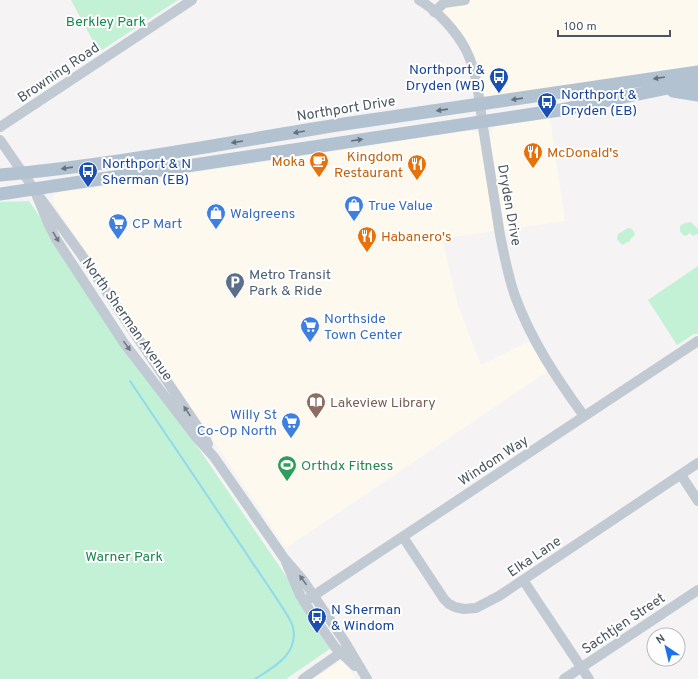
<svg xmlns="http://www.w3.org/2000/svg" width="698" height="679" viewBox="0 0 698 679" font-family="Overpass,sans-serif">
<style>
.commercial{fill:#fdf9ef}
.green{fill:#c3f1d5}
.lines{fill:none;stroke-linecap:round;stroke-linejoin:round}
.stream{stroke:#90daee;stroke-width:2}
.minor{stroke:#c1cad2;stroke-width:10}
.major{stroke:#b3c2d1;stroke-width:13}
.oneway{fill:#64717d}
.oneway2{fill:#6e7983}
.labels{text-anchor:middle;stroke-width:4;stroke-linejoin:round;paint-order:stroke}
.park-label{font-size:14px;fill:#17864f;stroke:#fff}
.transit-label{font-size:14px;fill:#164399;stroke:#fff;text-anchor:start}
.street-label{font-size:14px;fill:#4a5661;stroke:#fff}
.food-label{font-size:14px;fill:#c56008;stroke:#fff;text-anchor:start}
.shop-label{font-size:14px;fill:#366cbe;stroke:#fff;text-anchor:start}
.service-label{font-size:14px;fill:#4e5e75;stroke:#fff;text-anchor:start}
.education-label{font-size:14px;fill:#785e54;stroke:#fff;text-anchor:start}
.leisure-label{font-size:14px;fill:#27864d;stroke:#fff;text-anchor:start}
</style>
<rect width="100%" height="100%" fill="#f5f3f3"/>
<!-- commercial -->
<path class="commercial" d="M465 0H698V72L480 104 466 51 434 12Z
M550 118 565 221 504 230 490 138 492 130 497 124Z
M471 130 477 132 480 137 494 231 442 239 458 305 481 365 529 341 547 372 286 548 55 206 53 201V196L58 191 65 190 88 189Z
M341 661 345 663 356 679H313Z"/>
<!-- green -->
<path class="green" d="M71 0H178L99 52Z
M29 201 334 646 286 679H0V202Z
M691 222 698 229V234L693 236 690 233 686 236 683 235 680 231V226L685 223Z
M628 228 632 229 635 234 634 236 631 238 630 241 622 245 617 239 618 234Z
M698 266V334H694L677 345 648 300Z"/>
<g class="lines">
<!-- stream -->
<path class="stream" d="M130 381 277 599C282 608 290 617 293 627 299 654 274 667 255 679"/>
<!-- minor -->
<path class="minor" d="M419 0C438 11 456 31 466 50 478 74 479 101 483 127 489 163 494 199 500 235 504 255 508 276 515 296 531 340 557 379 584 416
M434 12 444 3 465 0
M0 127 192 0
M0 140 34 189 81 254 202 433 208 444
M34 189 49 225 56 239 124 343 196 437 214 457 284 558 303 580 345 642 367 679
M681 475 698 501
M403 537 444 599 449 604 455 607 464 609 476 608 499 596 698 463
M286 562 300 595 310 611 335 647 355 666
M523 580 589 679
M304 602 698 341
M303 679 346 649
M564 679 698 590"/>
<!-- major -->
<path class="major" d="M673 91 698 95
M0 175C116 165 229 142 344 124 462 106 580 90 698 72
M0 194 560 110 683 85 698 84"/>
</g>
<!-- one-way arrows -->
<defs><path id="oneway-solid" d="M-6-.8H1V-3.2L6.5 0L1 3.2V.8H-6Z"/></defs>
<g class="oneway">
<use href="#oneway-solid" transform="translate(659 78) rotate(171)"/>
<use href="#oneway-solid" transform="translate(517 99) rotate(172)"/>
<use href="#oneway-solid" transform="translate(442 110) rotate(172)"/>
<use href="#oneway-solid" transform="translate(299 132) rotate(170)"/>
<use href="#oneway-solid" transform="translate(357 140) rotate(-9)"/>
<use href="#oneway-solid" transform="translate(237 142) rotate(171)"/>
<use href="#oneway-solid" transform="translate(67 168) rotate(172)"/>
</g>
<g class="oneway2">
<use href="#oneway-solid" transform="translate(56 237) rotate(59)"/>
<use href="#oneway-solid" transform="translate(127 346) rotate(54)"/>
<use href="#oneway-solid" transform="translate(187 411) rotate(-124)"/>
<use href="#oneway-solid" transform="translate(303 580) rotate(-126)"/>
</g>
<!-- icons -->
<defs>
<symbol id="bus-pin" viewBox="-11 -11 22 30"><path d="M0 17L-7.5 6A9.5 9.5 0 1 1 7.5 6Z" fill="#1a4fb4" stroke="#fff"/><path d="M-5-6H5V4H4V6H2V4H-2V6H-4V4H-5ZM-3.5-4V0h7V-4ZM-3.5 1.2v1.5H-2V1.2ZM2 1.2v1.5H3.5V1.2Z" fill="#fff"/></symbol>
<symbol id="restaurant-pin" viewBox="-11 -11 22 30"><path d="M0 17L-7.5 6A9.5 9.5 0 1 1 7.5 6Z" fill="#e8710a" stroke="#fff"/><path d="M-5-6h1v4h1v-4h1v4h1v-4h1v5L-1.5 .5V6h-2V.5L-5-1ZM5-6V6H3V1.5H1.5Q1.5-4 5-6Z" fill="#fff"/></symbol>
<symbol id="cafe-pin" viewBox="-11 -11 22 30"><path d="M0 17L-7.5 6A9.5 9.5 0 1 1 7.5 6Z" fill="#e8710a" stroke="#fff"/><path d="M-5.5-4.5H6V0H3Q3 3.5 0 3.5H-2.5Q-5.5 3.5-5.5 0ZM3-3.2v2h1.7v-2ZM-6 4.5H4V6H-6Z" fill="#fff"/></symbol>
<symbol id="shop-pin" viewBox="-11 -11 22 30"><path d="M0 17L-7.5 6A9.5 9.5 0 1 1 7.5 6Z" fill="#3f7fe0" stroke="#fff"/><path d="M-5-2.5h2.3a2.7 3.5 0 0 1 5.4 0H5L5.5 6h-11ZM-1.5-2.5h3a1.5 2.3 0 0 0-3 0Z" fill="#fff"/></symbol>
<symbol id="supermarket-pin" viewBox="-11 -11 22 30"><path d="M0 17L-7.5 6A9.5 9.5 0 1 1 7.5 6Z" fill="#3f7fe0" stroke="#fff"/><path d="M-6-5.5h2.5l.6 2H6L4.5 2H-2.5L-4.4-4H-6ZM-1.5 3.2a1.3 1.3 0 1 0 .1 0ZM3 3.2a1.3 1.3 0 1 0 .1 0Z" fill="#fff"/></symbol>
<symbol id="parking-pin" viewBox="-11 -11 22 30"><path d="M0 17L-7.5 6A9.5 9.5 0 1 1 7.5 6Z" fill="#5c6f8a" stroke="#fff"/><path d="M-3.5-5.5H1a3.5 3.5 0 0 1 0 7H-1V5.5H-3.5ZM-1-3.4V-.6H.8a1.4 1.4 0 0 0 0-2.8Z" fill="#fff"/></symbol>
<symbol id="library-pin" viewBox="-11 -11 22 30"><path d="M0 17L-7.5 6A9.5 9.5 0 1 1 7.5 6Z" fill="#8d6e63" stroke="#fff"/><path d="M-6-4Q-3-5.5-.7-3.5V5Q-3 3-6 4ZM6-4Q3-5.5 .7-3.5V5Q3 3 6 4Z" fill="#fff"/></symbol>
<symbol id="stadium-pin" viewBox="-11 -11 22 30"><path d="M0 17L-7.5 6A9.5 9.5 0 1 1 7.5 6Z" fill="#2e9e5b" stroke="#fff"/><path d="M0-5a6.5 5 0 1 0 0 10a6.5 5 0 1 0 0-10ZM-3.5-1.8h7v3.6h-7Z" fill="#fff"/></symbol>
</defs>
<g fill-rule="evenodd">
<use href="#bus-pin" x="488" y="66" width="22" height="30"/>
<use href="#bus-pin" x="536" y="91" width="22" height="30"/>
<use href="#restaurant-pin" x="522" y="141" width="22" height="30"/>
<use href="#cafe-pin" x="308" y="150" width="22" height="30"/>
<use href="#restaurant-pin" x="406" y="153" width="22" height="30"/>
<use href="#bus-pin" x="77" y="160" width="22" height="30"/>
<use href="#shop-pin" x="343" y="194" width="22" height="30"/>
<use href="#shop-pin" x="205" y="202" width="22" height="30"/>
<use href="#supermarket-pin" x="107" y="212" width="22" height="30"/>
<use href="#restaurant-pin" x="356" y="225" width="22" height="30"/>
<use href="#parking-pin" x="224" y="271" width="22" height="30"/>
<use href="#supermarket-pin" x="299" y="315" width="22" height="30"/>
<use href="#library-pin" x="305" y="391" width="22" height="30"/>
<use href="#supermarket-pin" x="280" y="411" width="22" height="30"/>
<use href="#stadium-pin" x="276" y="454" width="22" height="30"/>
<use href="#bus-pin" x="306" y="606" width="22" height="30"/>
</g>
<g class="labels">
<!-- park labels -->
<g class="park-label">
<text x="106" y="26">Berkley Park</text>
<text x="124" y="561">Warner Park</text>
</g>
<!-- transit labels -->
<g class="transit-label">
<text x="485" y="74" text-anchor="end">Northport &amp;<tspan x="485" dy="16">Dryden (WB)</tspan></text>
<text x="561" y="99">Northport &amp;<tspan x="561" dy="16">Dryden (EB)</tspan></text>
<text x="102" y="168">Northport &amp; N<tspan x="102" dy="16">Sherman (EB)</tspan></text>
<text x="331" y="614">N Sherman<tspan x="331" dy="16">&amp; Windom</tspan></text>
</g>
<!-- street labels -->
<g class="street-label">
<text transform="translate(58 72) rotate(-34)" y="5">Browning Road</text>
<text transform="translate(346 108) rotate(-9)" y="5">Northport Drive</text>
<text transform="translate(510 205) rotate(80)" y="5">Dryden Drive</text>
<text transform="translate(128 319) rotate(55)" y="5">North Sherman Avenue</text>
<text transform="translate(493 460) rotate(-33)" y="5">Windom Way</text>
<text transform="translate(534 556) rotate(-34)" y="5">Elka Lane</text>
<text transform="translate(623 623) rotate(-34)" y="5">Sachtjen Street</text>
</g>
<!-- food labels -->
<g class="food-label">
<text x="547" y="157">McDonald's</text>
<text x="403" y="161" text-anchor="end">Kingdom<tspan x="403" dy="16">Restaurant</tspan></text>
<text x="305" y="166" text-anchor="end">Moka</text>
<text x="381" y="241">Habanero's</text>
</g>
<!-- shop labels -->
<g class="shop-label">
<text x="368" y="210">True Value</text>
<text x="230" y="218">Walgreens</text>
<text x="132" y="228">CP Mart</text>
<text x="324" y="323">Northside<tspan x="324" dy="16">Town Center</tspan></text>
<text x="277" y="419" text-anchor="end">Willy St<tspan x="277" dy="16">Co-Op North</tspan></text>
</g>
<!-- service labels -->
<g class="service-label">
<text x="249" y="279">Metro Transit<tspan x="249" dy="16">Park &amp; Ride</tspan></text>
</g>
<!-- education labels -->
<g class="education-label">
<text x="330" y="407">Lakeview Library</text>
</g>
<!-- leisure labels -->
<g class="leisure-label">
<text x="301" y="470">Orthdx Fitness</text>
</g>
</g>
<!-- north arrow -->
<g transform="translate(666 647) rotate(325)"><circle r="19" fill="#ffffff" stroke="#b7bbc0"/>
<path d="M0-3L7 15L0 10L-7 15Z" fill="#1a73e8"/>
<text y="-6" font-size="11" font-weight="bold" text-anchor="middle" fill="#4a5661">N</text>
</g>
<!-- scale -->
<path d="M558 30v6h112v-6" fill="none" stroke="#4a5661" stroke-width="2"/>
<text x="564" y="30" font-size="12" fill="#4a5661" stroke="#ffffff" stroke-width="3" paint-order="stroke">100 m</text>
</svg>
